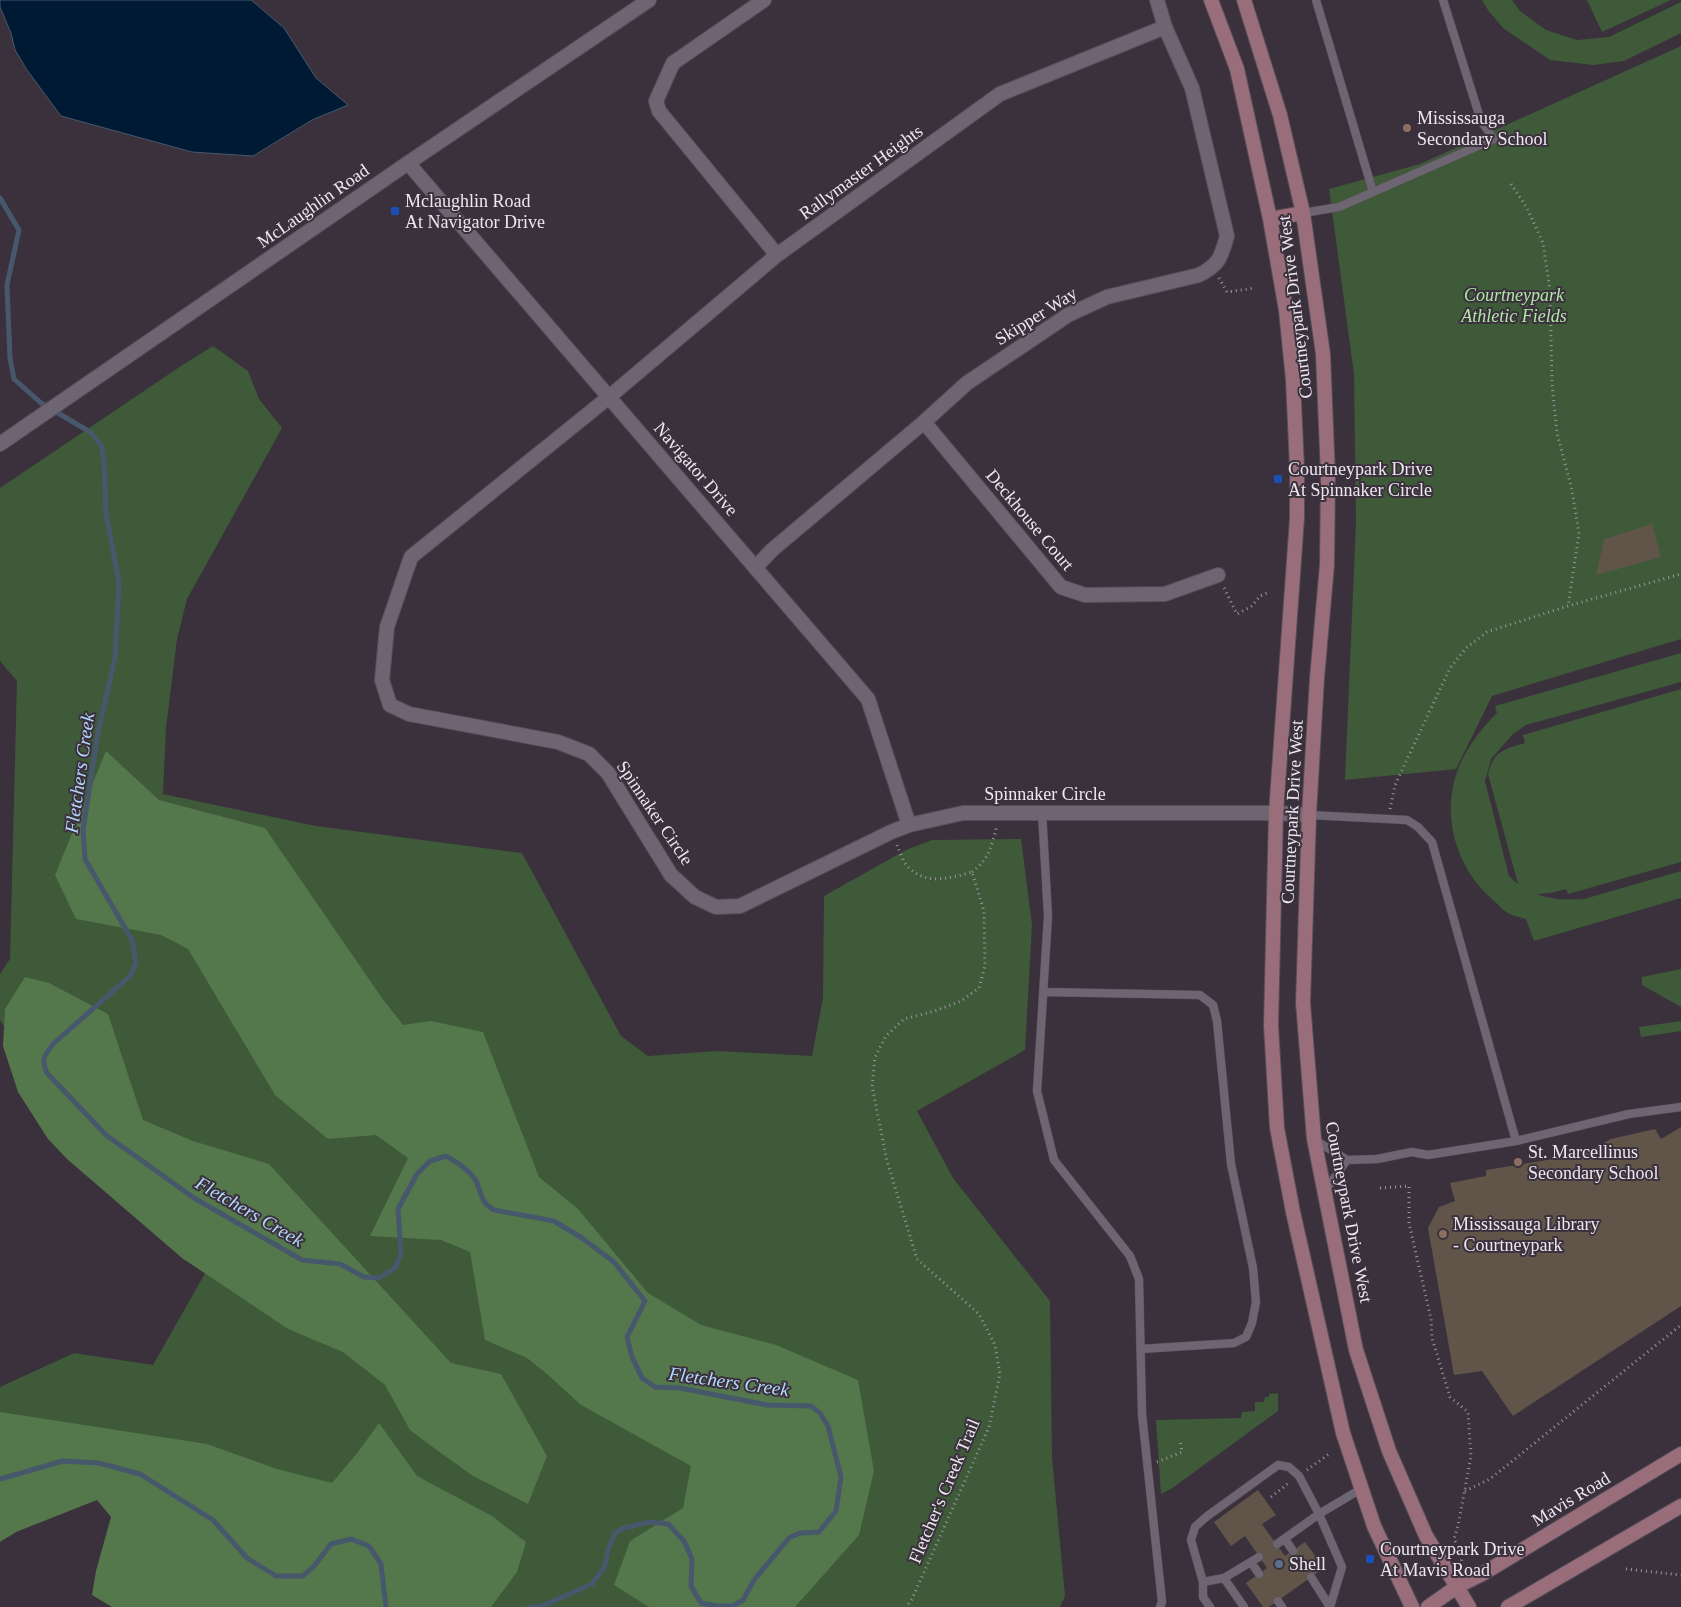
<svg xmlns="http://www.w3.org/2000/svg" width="1681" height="1607" viewBox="0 0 1681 1607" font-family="'Times New Roman',serif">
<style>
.green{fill:#3e5a38}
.forest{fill:#54774c}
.water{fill:#001a34;stroke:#47586c}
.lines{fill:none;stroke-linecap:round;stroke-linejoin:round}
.stream{stroke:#47586c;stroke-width:5}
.building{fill:#61554a}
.service-casing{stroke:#564f59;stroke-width:9}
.minor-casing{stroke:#564f59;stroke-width:16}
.tertiary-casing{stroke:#564f59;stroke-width:16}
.secondary-casing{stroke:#564f59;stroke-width:16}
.path{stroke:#9c959e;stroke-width:3;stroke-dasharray:1 4;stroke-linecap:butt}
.service{stroke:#6e6572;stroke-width:8}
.minor{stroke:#6e6572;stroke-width:14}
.tertiary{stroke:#6e6572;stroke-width:14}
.secondary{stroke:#996e7a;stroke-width:14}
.education-dot{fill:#8d6e63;stroke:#3a313d;stroke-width:2}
.transit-dot{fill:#1a4fb4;stroke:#3a313d;stroke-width:2}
.service-dot{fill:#5c6f8a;stroke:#3a313d;stroke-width:2}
.labels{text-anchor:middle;stroke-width:4;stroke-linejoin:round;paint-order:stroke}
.poi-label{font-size:18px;fill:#ede8ef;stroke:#3a313d;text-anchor:start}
.street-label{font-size:18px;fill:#ede8ef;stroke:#3a313d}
.park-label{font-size:18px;font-style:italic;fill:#b0e8a5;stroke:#3a313d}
.water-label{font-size:19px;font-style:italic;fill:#b4d9fd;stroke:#3a313d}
</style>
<rect width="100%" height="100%" fill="#3a313d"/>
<!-- green -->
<path class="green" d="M1482 0H1512L1520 11 1546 30 1577 40 1609 37 1681 2V33L1624 61 1593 65 1550 60 1503 28 1488 10Z
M1587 0H1671L1602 32Z
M1681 46V639L1492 696 1456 769 1345 780 1356 522 1354 374 1329 189 1420 164Z
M213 346 248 371 259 399 282 428 187 599 177 639 166 728 163 794 316 826 522 853 621 1036 648 1056 717 1051 812 1056 823 998 824 896 906 850 932 840 1021 839 1032 925 1025 1050 917 1111 953 1178 1050 1301 1052 1458 1065 1596 1060 1607H149L113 1507 74 1475 0 1538V1387L74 1353 153 1365 208 1268 108 1193 0 1020V974L10 959 17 681 0 661V488L184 364Z
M1681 653V682L1526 725 1513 734 1491 759 1485 781 1509 876 1518 884 1488 774C1494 751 1504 749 1525 743L1523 735 1681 689V862L1568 894 1566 889 1550 893 1537 894C1552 900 1568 900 1584 899L1681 871V898L1534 941 1526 919C1520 917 1513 916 1508 913 1502 910 1498 904 1493 900 1454 867 1439 809 1461 762 1470 743 1482 728 1497 713L1495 706Z
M1681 969V1007L1642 985V977Z
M1681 1021V1031L1641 1037 1639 1027Z
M1278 1393V1411L1171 1489 1161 1494 1156 1420 1241 1418 1242 1412 1255 1411V1402H1264L1265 1397H1269V1394Z"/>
<!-- forest -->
<path class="forest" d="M106 751 159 800 265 828 382 998 403 1025 431 1021 483 1032 539 1177 578 1209 648 1293 701 1325 776 1345 858 1380 874 1471 859 1535 795 1607H649L614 1585 630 1541 683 1508 691 1466 581 1405 547 1374 527 1358 485 1340 470 1252 441 1240 370 1236 408 1158 376 1135 328 1139 275 1095 188 949 161 935 76 919 55 875Z
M25 977 49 983 108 1014 143 1120 193 1141 269 1164 451 1363 501 1374 547 1456 528 1504 473 1476 427 1443 410 1430 385 1385 343 1352 288 1329 182 1258 67 1159 48 1139 18 1092 3 1046 5 1009Z
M0 1412 207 1444 277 1469 332 1483 358 1452 379 1423 417 1476 492 1516 526 1542 517 1572 491 1607H112L92 1595 96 1571 111 1517 97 1500 16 1532 0 1542Z"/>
<!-- water -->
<path class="water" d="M0 0H251L284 28 316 78 348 105 312 120 253 156 192 152 61 116 27 70 15 50 11 33 0 7Z"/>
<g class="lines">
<!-- stream -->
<path class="stream" d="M0 198 19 230 7 285 10 358 14 379 41 403 90 432 101 445 104 459 106 513 119 583 115 658 98 732 83 830 85 859 132 940 136 963 130 976 53 1044C44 1056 41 1059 47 1073L106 1135 194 1198 302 1260 340 1264 364 1277 379 1278 395 1268 401 1254 398 1209 417 1174 430 1161 446 1156C457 1162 468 1169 475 1179 482 1192 480 1203 494 1210L554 1221 582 1238 614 1262 645 1301 627 1337 632 1357 642 1378 655 1387 680 1388 767 1405 811 1406 820 1413 828 1426 841 1477 836 1511 819 1532 800 1533 789 1538 754 1580 743 1600 733 1606H717L701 1603 691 1586 692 1559 684 1541 668 1524 649 1522 624 1528 615 1533 609 1547 604 1568 592 1584 540 1607H529
M0 1479 63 1461 99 1463 140 1474 213 1520 247 1558 276 1576H303L315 1565 331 1544 351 1539 369 1546 381 1564 386 1607"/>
</g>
<!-- building -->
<path class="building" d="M1652 524 1661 557 1596 575 1604 539Z
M1681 1127V1306L1513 1416 1482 1371 1454 1375 1428 1228 1439 1207 1455 1201 1450 1183 1486 1176V1170L1584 1154 1611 1139 1655 1129 1661 1139Z
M1258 1490 1276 1515 1262 1524 1285 1556 1305 1542 1324 1568 1269 1607H1263L1246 1583 1267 1568 1245 1536 1231 1546 1214 1522Z"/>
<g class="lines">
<defs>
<path id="service" d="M1316 0 1373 192
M1303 213 1339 207 1494 139 1481 121 1443 0
M1042 812 1048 916 1037 1091 1054 1160 1130 1256 1139 1279 1142 1414 1162 1602 1160 1607
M1309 815 1407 820 1418 827 1432 842 1516 1141
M1044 992 1200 995 1213 1005 1217 1021 1231 1164 1253 1268 1256 1302 1252 1323 1246 1337 1234 1343 1141 1349
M1315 1140 1347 1160 1325 1191
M1347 1160 1377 1159 1412 1152 1428 1155 1516 1141 1629 1114 1681 1107
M1285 1539 1293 1551
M1251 1562 1259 1574
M1311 1577 1330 1607
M1224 1578 1244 1607
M1203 1582 1224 1578 1259 1557
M1278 1601 1282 1607
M1210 1607 1203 1597V1582L1191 1540 1195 1527 1206 1517 1278 1465 1289 1467 1299 1476 1319 1514 1277 1544
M1330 1607 1342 1567 1319 1514 1361 1489"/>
<path id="minor" d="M764 0 673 63 656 101 659 111 777 255
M1165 27 1000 94 777 255 609 397 411 557 387 627 382 680 390 705 409 714 558 742 589 754 608 773 671 875 695 897 716 907 740 906 891 832 909 825 963 813H1276L1309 815
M408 163 868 699 909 825
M924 422 1061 587 1085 595 1165 594 1218 575
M756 567 772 550 924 422 967 383 1068 315 1107 297 1199 275C1220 264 1221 257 1227 236L1192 88 1165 27 1157 0"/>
<path id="tertiary" d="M0 444 408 163 649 0"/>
<path id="secondary" d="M1211 0 1237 69 1270 219 1286 310 1293 380 1297 468V518L1276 813 1271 1025 1277 1128 1293 1212 1343 1433 1374 1526 1412 1607
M1244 0 1280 115 1303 213 1323 354 1328 475 1327 565 1317 678 1309 815 1303 1003 1314 1139 1356 1350 1389 1451 1426 1536 1469 1607
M1270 219 1303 213
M1428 1607 1458 1586 1484 1573 1681 1454
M1508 1607 1681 1506"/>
</defs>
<!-- service casing -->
<use href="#service" class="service-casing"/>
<!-- minor casing -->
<use href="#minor" class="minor-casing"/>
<!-- tertiary casing -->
<use href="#tertiary" class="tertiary-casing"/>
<!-- secondary casing -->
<use href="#secondary" class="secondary-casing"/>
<!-- path -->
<path class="path" d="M1511 184 1527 208 1543 243 1550 291 1552 385 1557 433 1572 490 1579 534 1568 606
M1219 278 1227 292 1255 288
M1224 588 1237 614 1252 606 1260 596 1267 593
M1390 809 1395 785 1450 668 1466 648 1487 632 1568 606 1681 574
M897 845C900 852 903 862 908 867 927 886 950 878 972 872L984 911 985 966 979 988 961 1001 935 1011 904 1019 886 1036 875 1057 872 1086 887 1161 917 1259 979 1314 995 1345 1000 1374 989 1427 912 1599 906 1607
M972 872C990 858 991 847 997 826
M1380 1188 1409 1186V1223L1431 1319 1432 1338 1450 1397 1468 1412 1471 1456 1458 1526 1454 1539 1462 1556 1461 1566
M1157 1462 1182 1452 1180 1440
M1307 1470 1329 1454
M1465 1491 1490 1479 1681 1325
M1271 1497 1290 1482
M1626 1569 1681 1575"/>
<!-- service -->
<use href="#service" class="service"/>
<!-- minor -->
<use href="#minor" class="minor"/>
<!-- tertiary -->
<use href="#tertiary" class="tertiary"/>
<!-- secondary -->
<use href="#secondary" class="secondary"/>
</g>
<!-- markers -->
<g class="education-dot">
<circle cx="1407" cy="128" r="5"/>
<circle cx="1518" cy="1162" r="5"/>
<circle cx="1443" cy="1234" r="5"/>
</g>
<g class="transit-dot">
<rect x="390" y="206" width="10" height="10" rx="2.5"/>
<rect x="1273" y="474" width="10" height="10" rx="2.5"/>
<rect x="1365" y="1554" width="10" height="10" rx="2.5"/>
</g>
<circle class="service-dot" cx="1279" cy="1564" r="5"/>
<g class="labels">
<!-- poi labels -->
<g class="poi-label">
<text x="1417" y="124">Mississauga<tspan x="1417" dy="21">Secondary School</tspan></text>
<text x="405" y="207">Mclaughlin Road<tspan x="405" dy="21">At Navigator Drive</tspan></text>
<text x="1288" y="475">Courtneypark Drive<tspan x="1288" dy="21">At Spinnaker Circle</tspan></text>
<text x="1528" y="1158">St. Marcellinus<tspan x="1528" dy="21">Secondary School</tspan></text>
<text x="1453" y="1230">Mississauga Library<tspan x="1453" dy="21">- Courtneypark</tspan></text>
<text x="1380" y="1555">Courtneypark Drive<tspan x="1380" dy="21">At Mavis Road</tspan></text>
<text x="1289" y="1570">Shell</text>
</g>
<!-- street labels -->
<g class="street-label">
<text transform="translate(861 172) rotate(-36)" y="6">Rallymaster Heights</text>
<text transform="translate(313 206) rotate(-35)" y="6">McLaughlin Road</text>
<text transform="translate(1295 307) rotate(-97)" y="6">Courtneypark Drive West</text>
<text transform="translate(1036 316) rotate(-32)" y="6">Skipper Way</text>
<text transform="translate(696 469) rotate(49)" y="6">Navigator Drive</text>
<text transform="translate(1030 520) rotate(50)" y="6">Deckhouse Court</text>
<text x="1045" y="800">Spinnaker Circle</text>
<text transform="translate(1292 812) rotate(-87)" y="6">Courtneypark Drive West</text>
<text transform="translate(655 813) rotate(56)" y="6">Spinnaker Circle</text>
<text transform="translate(1349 1212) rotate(79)" y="6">Courtneypark Drive West</text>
<text transform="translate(944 1491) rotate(-67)" y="6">Fletcher's Creek Trail</text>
<text transform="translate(1571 1499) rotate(-31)" y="6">Mavis Road</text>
</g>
<!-- park labels -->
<g class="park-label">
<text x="1514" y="301">Courtneypark<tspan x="1514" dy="21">Athletic Fields</tspan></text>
</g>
<!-- water labels -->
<g class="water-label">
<text transform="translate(79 773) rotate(-82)" y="7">Fletchers Creek</text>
<text transform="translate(250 1211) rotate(30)" y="7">Fletchers Creek</text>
<text transform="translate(729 1381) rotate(8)" y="7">Fletchers Creek</text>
</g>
</g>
</svg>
